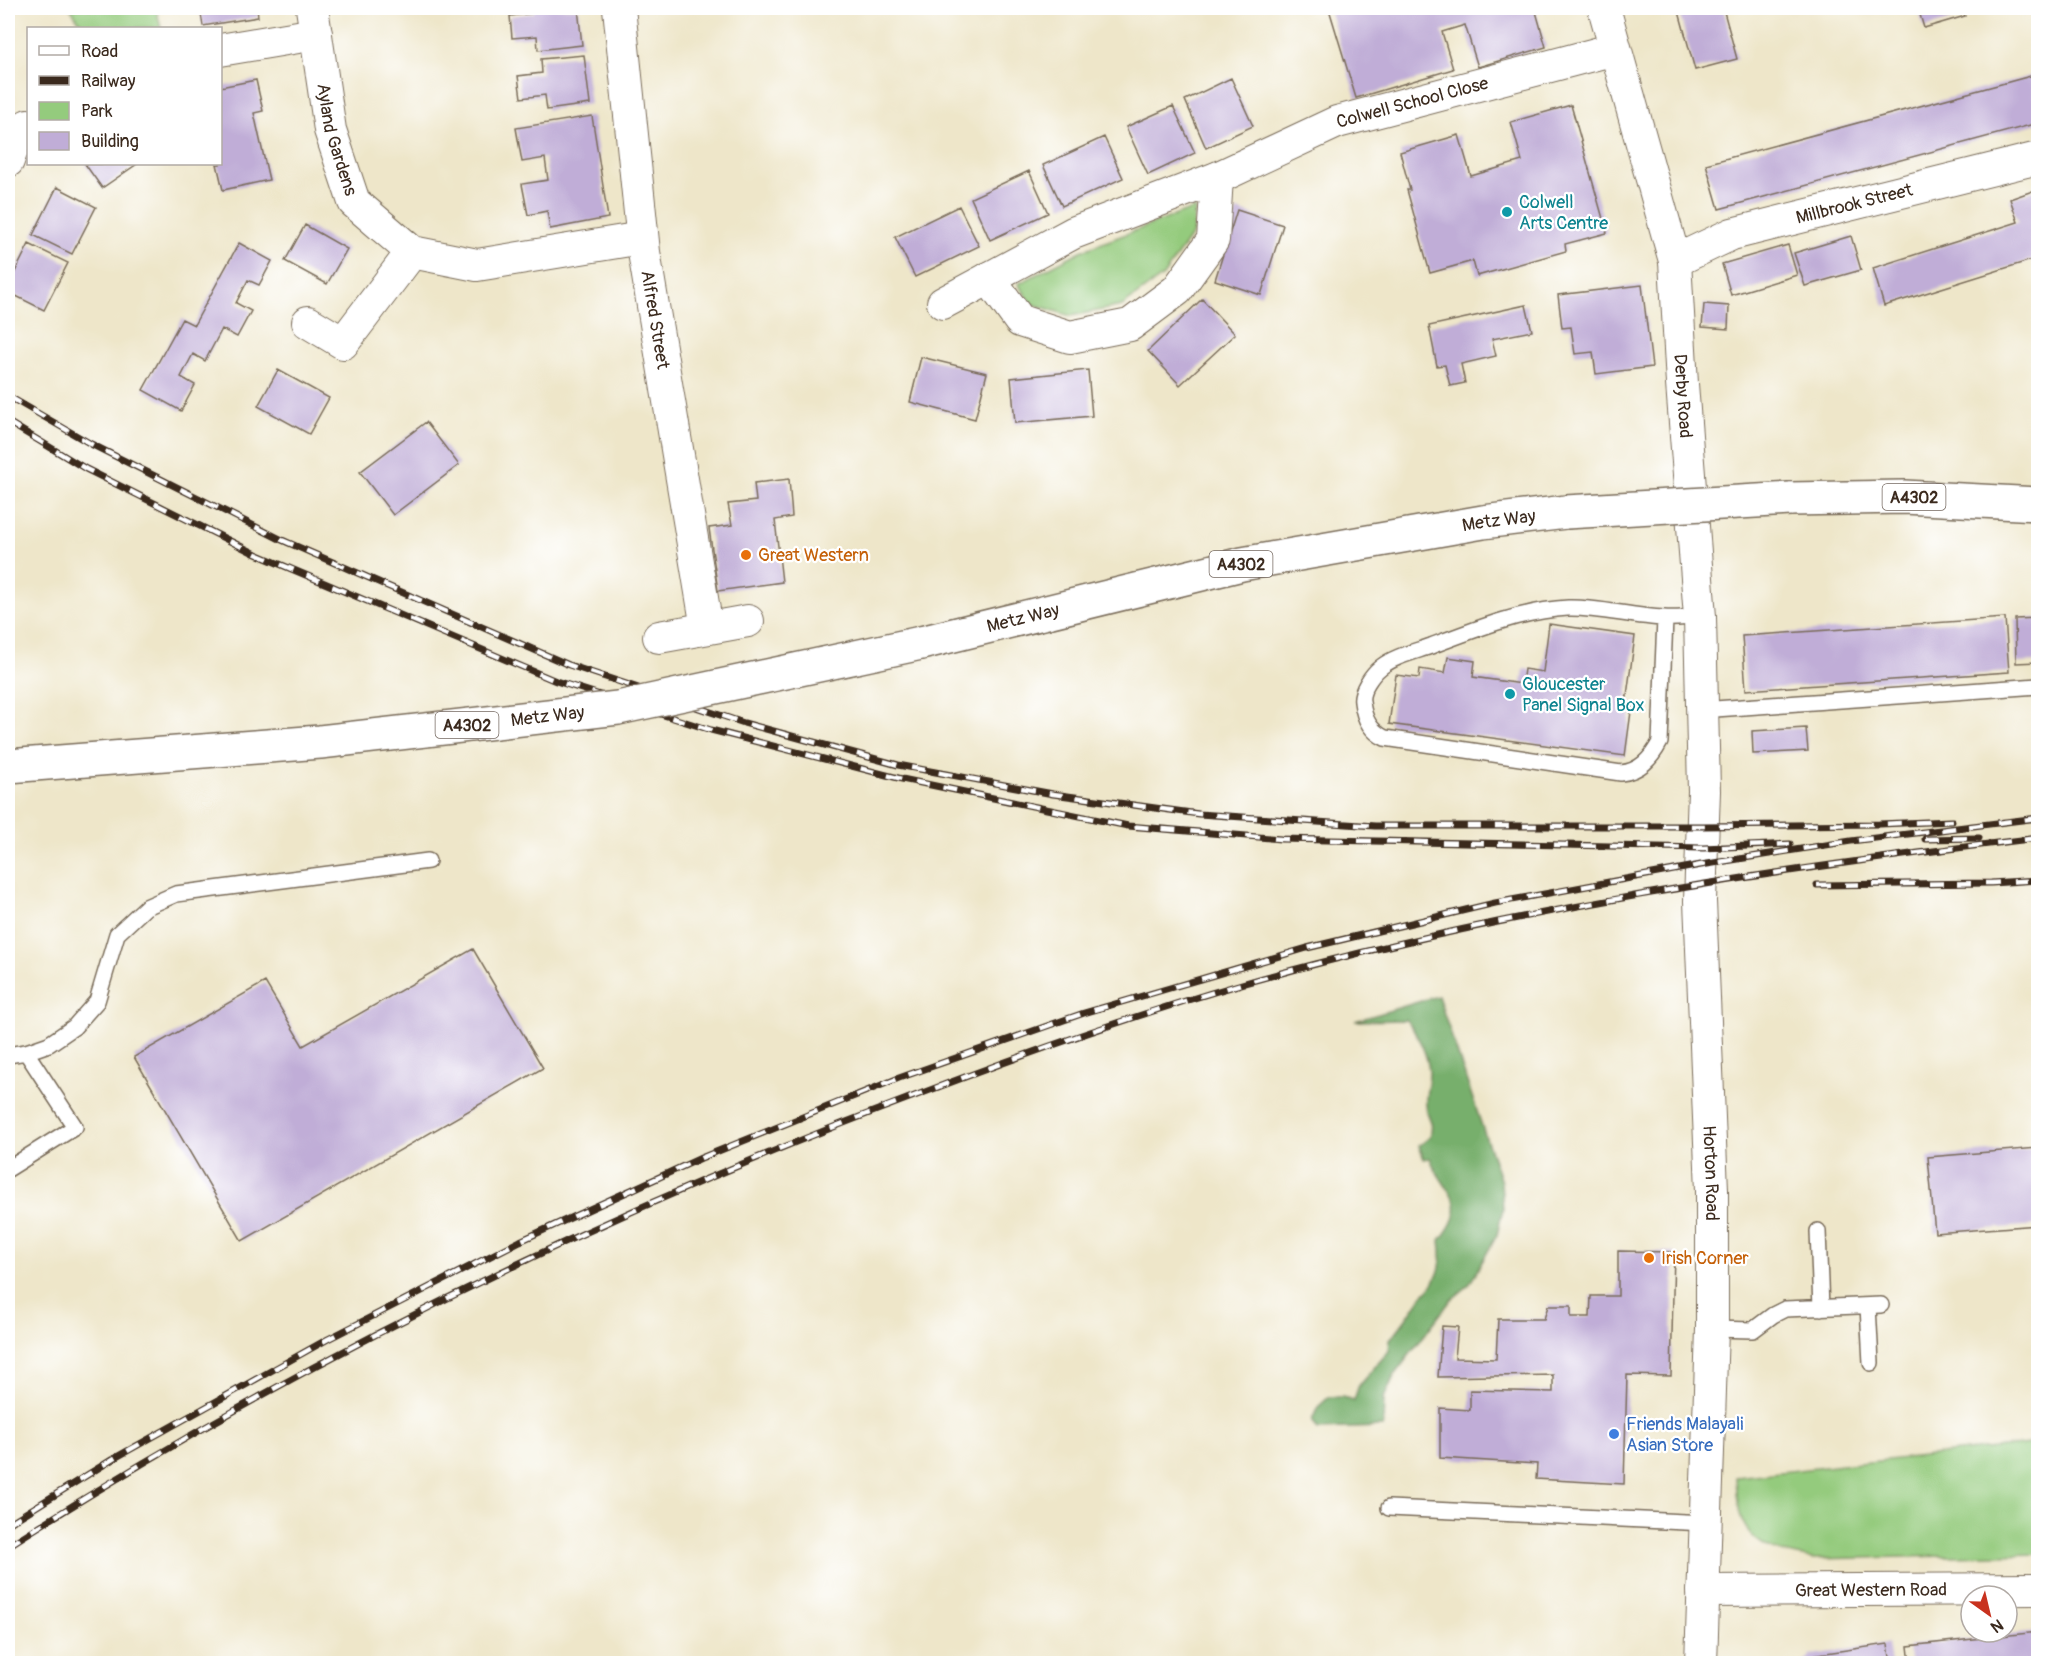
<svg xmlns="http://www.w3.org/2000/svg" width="2046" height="1671" viewBox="0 0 2046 1671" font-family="Pangolin,sans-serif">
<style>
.green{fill:#94cb7d;stroke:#687a4e;stroke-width:1.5}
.forest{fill:#77af6c;stroke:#596c45;stroke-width:1.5}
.building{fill:#c0add7}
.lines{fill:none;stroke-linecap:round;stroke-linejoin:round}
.lane-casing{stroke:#7a6c5a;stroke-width:18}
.street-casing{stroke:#7a6c5a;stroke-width:34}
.primary-casing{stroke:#7a6c5a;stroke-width:36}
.lane{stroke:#fff;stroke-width:15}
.street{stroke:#fff;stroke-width:32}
.primary{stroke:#fff;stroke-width:33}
.rail-casing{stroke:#3b2a1e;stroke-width:7}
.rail{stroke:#fff;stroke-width:4.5;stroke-dasharray:14;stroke-linecap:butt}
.primary-bridge-casing{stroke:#7a6c5a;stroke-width:36;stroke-linecap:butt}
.primary-bridge{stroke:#fff;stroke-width:33}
.culture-dot{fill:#0f9aa8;stroke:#fff;stroke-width:2}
.food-dot{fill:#e8710a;stroke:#fff;stroke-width:2}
.shop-dot{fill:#3f7fe0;stroke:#fff;stroke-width:2}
.labels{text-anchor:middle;stroke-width:4.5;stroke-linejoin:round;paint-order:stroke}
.shield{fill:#fff;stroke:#766a62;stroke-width:1.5}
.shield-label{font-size:16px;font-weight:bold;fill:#3b2a1e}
.street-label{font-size:18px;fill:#3b2a1e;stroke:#fff}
.culture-label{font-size:18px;fill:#0d838f;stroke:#fff;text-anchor:start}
.food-label{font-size:18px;fill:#c56008;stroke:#fff;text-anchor:start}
.shop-label{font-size:18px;fill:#366cbe;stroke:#fff;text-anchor:start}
</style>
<rect width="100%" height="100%" fill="#fff"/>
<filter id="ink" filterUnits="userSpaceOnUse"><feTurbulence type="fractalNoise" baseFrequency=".0167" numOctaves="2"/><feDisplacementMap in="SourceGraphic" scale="12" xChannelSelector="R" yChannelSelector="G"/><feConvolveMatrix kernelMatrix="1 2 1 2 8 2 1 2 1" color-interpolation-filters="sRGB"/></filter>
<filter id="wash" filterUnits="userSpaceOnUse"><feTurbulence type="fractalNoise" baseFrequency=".008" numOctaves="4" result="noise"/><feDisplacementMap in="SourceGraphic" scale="24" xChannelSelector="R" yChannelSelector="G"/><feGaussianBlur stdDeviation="1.35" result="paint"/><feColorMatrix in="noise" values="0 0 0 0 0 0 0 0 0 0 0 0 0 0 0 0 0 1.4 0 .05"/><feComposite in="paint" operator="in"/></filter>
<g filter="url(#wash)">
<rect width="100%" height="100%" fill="#eee6c9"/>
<!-- green -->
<path class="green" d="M70 8H156L161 28H84Z
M1195 208 1193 233 1163 276 1122 306 1071 316 1032 304 1018 284 1081 251Z
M2038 1443V1554L1813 1559C1785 1554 1755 1550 1742 1520 1737 1507 1737 1491 1736 1477Z"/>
<!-- forest -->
<path class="forest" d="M1438 996 1501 1182 1503 1209 1497 1235 1469 1285 1451 1300 1395 1374 1384 1398 1383 1427 1318 1429 1312 1420 1318 1407 1329 1397H1342L1354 1400 1359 1385 1389 1351 1390 1339C1402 1327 1409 1314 1419 1300 1423 1294 1430 1289 1434 1282 1442 1269 1442 1255 1440 1240 1474 1199 1443 1194 1430 1158L1424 1159 1419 1146 1430 1137C1435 1117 1426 1120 1426 1105 1425 1095 1429 1083 1429 1072 1428 1055 1417 1033 1406 1020L1355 1021Z"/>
<g id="blocks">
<!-- building -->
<path class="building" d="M200 8H257L258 17 203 26Z
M534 8H578L582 45 538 50 537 36 512 38 510 16 534 13Z
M1333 8H1535L1546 47 1478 67 1465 25 1442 32 1453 69 1356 98 1329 9Z
M1678 8H1723L1737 59 1695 70Z
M1918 8H1962L1965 16 1924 28Z
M584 55 590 104 547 110 545 95 521 98 518 76 542 73 541 59Z
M2038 74V123L1719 209 1706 164Z
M1231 78 1253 126 1206 148 1185 100Z
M256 80 263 111 254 113 269 180 223 190 217 164H220V87Z
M1571 105 1607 233 1565 244 1566 251 1477 276 1473 261 1430 273 1407 190H1410L1400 152 1459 135 1471 176 1522 161 1511 122Z
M1173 106 1195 153 1148 175 1126 127Z
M592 116 608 218 550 229 547 211 528 215 522 184 548 180 545 158 522 162 516 128Z
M1104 137 1123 178 1062 206 1043 165Z
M85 164H137L102 188Z
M1029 171 1048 213 990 240 971 198Z
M57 187 96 207 72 254 33 235Z
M2038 189V258L1884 306 1873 268 2018 222 2010 199Z
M959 206 979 246 915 277 895 237Z
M1237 210 1283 225 1261 295 1215 280Z
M305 225 347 249 327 284 285 261Z
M1851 236 1861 270 1805 286 1794 253Z
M239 243 272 261 259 285 248 280 236 303 251 311 237 337 222 329 205 361 193 354 181 377 195 385 181 411 143 390 182 319 194 325Z
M29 244 68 263 44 310 8 292V286Z
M1788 245 1797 275 1731 295 1722 264Z
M1642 285 1652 367 1596 374 1593 352 1575 354 1571 327 1562 328 1558 295Z
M1202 299 1235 334 1180 385 1148 351Z
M1704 304 1729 306 1728 329 1702 327Z
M1526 305 1532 331 1492 339 1496 356 1461 364 1465 383 1450 386 1445 365 1437 366 1429 326Z
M921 357 987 373 975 419 910 402Z
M278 370 329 398 309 434 258 406Z
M1088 370 1092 416 1015 423 1011 378Z
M426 422 459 465 393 515 360 472Z
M789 479 792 517 775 520 782 582 718 591 709 528 732 525 728 504 756 501 754 483Z
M2005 618 2009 672 1746 690 1742 636Z
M2038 618V662L2016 663 2015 619Z
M1549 624 1635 636 1626 703 1632 704 1625 756 1389 724 1396 675 1419 678 1420 669 1445 673 1448 657 1475 661 1473 677 1522 684 1524 669 1543 672Z
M1806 728 1808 751 1753 754 1752 731Z
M473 949 543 1068 242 1241 134 1057 265 982 303 1046Z
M2038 1148V1225L1935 1233 1928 1157Z
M1618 1251 1674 1252 1671 1376 1627 1375 1624 1484 1536 1479 1537 1464 1440 1458V1408L1470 1410V1390L1553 1392V1375L1438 1377 1442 1326 1458 1327 1455 1358 1496 1359 1498 1319H1544L1548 1306H1571V1317H1590L1591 1296H1618Z
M2038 1632V1664H1910L1908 1646Z
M1888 1644 1891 1664H1803L1812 1655Z"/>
</g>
</g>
<g filter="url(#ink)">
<use href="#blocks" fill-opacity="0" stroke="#7a6c5a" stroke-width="1.5"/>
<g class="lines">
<defs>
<path id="lane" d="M1665 619 1660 742C1651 759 1640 771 1621 773L1385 738C1370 731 1364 719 1362 702 1360 691 1372 674 1381 667 1395 656 1414 652 1431 646 1473 630 1523 610 1568 608 1599 607 1632 617 1664 618 1676 619 1688 617 1700 617
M1701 710 2038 686
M26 1052 49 1044 74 1027 97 1001 117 934 146 907 176 894 428 861
M8 1055 26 1052 75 1127 8 1169
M1818 1231 1821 1308
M1868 1306 1871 1363
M1712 1329 1753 1330 1773 1315 1785 1309 1881 1305
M1389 1508 1706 1523"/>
<g id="street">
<path id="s1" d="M312 8 330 130 354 202 412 252 477 265 642 238"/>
<path id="s2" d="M619 8 644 252 707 628"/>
<path id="s3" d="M1604 8 1675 261 1682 384 1700 617 1704 791 1700 901 1712 1190V1329L1701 1664"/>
<path d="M220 50 316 34"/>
<path d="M8 161 19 130 28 125"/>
<path id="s4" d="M1675 261 1732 234 2038 158"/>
<path d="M989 278 1020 321 1070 337 1130 325 1177 290 1213 240 1217 178"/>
<path id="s5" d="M943 303 1073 233 1217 178 1337 122 1615 49"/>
<path d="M308 322 343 343 412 252"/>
<path d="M659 637 748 621"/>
<path id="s6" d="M1703 1591 2038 1589"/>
</g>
<g id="primary">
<path d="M1790 499 1904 497 2038 504"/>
<path id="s7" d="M921 643 1242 564 1483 522 1566 512"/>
</g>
</defs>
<!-- lane casing -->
<use href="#lane" class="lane-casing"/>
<!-- street casing -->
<use href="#street" class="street-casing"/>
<!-- primary casing -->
<use href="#primary" class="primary-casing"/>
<!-- lane -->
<use href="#lane" class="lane"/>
<!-- street -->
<use href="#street" class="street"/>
<!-- primary -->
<use href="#primary" class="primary"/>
<defs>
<path id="rail" d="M8 396 91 444 282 540 569 665 744 723 898 765 1053 794 1199 814 1375 826H1703L1879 824 1952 821
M8 422 86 469 256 554 556 681 711 730 902 779 1128 826 1281 839 1703 848 1790 844
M1925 839 1979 838
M1817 885 1991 883 2038 880
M8 1524 113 1459 328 1339 520 1241 701 1158 899 1078 1084 1013 1307 948 1495 903 1701 865 1851 841 2038 818
M8 1546C295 1363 605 1211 925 1092 1030 1052 1137 1014 1245 983 1505 910 1771 870 2038 838"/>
</defs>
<!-- rail casing -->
<use href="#rail" class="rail-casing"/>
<!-- rail -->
<use href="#rail" class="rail"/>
<defs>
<g id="primary-bridge">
<path d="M1566 512 1790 499"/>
<path id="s8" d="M8 766 320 742 618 708 921 643"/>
</g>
</defs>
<!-- primary-bridge casing -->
<use href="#primary-bridge" class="primary-bridge-casing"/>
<!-- primary-bridge -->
<use href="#primary-bridge" class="primary-bridge"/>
</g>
</g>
<!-- markers -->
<g class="culture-dot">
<circle cx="1507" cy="212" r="6"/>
<circle cx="1510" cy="694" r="6"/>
</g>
<g class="food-dot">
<circle cx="746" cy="555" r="6"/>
<circle cx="1649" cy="1258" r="6"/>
</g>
<circle class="shop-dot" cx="1614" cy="1434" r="6"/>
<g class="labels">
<!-- shield labels -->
<g class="shield">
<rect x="1882.5" y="484" width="63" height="26" rx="4.5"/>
<rect x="1209.5" y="551" width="63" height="26" rx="4.5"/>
<rect x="435.5" y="712" width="63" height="26" rx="4.5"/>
</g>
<g class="shield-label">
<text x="1914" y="503">A4302</text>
<text x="1241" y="570">A4302</text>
<text x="467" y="731">A4302</text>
</g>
<!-- street labels -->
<g class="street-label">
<text dy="6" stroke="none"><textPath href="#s5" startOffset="512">Colwell School Close</textPath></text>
<text dy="6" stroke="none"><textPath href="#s1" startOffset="134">Ayland Gardens</textPath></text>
<text dy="6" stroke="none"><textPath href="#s4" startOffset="189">Millbrook Street</textPath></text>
<text dy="6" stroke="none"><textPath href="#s2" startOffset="314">Alfred Street</textPath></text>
<text dy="6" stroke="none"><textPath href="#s3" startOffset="398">Derby Road</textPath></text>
<text dy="6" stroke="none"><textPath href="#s7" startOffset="591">Metz Way</textPath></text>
<text dy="6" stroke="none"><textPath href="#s7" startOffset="105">Metz Way</textPath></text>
<text dy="6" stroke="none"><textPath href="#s8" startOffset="542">Metz Way</textPath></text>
<text dy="6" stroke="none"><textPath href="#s3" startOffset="1176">Horton Road</textPath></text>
<text dy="6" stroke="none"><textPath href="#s6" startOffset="168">Great Western Road</textPath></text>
</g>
<!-- culture labels -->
<g class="culture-label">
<text x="1519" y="208">Colwell<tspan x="1519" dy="21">Arts Centre</tspan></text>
<text x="1522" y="690">Gloucester<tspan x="1522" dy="21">Panel Signal Box</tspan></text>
</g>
<!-- food labels -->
<g class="food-label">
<text x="758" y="561">Great Western</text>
<text x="1661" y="1264">Irish Corner</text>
</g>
<!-- shop labels -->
<g class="shop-label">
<text x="1626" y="1430">Friends Malayali<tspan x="1626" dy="21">Asian Store</tspan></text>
</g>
</g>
<!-- margin -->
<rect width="2046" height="1671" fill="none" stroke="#fff" stroke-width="30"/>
<!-- legend -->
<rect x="27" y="27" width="195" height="138" fill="#ffffff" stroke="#b1aaa5" stroke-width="1.5"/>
<rect x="39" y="46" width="30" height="9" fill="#ffffff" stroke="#b1aaa5" stroke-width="1.5"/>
<text x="81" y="57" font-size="18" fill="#3b2a1e">Road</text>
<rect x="39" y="76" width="30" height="9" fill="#3b2a1e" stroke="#b1aaa5" stroke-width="1.5"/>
<text x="81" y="87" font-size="18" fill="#3b2a1e">Railway</text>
<rect x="39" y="102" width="30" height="18" fill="#94cb7d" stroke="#b1aaa5" stroke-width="1.5"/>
<text x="81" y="117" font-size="18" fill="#3b2a1e">Park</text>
<rect x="39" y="132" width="30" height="18" fill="#c0add7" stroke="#b1aaa5" stroke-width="1.5"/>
<text x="81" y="147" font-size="18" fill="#3b2a1e">Building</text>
<!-- north arrow -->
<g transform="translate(1989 1614) rotate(146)"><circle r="28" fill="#ffffff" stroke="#b1aaa5" stroke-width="1.5"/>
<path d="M0-4.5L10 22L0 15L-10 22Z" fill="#c8321e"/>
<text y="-9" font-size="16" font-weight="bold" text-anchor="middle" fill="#3b2a1e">N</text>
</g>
</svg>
